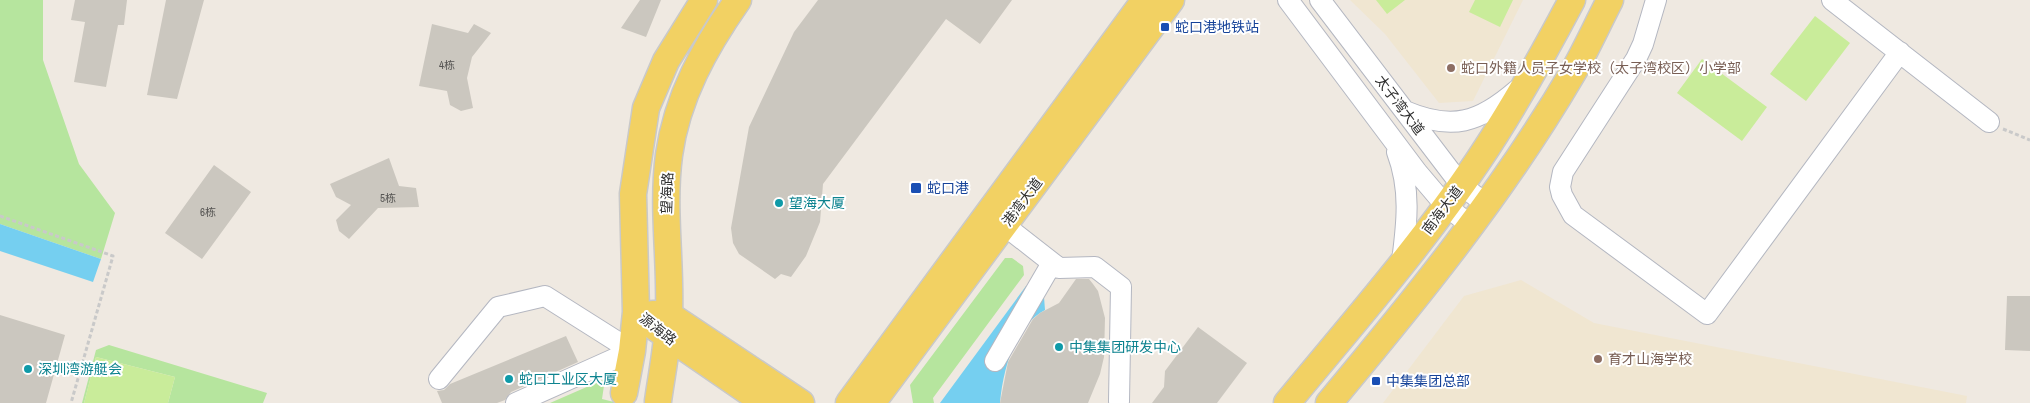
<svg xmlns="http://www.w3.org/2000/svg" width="2030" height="403" viewBox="0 0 2030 403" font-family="'Archivo Narrow','Noto Sans SC',sans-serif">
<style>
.education{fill:#f0e6d1}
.green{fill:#b6e59e}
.pitch{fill:#c9ec9a}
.water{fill:#75cff0}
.building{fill:#cbc7bf}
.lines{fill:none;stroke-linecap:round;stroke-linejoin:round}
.minor-casing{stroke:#b4b7c1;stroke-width:22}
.major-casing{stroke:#c9c9c9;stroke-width:29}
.path{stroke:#c9c9c9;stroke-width:3;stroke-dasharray:4 2.5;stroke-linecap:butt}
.minor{stroke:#fff;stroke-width:20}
.major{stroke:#f2d163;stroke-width:26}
.transit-dot{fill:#1a4fb4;stroke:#fff;stroke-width:2}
.education-dot{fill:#8d6e63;stroke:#fff;stroke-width:2}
.culture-dot{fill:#0f9aa8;stroke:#fff;stroke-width:2}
.labels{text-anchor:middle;stroke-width:4;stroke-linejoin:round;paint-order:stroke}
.number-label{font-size:11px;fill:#555452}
.transit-label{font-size:14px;fill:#164399;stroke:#fff;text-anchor:start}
.education-label{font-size:14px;fill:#785e54;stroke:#fff;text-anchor:start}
.street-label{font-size:14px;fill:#2e2e2e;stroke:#fff}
.culture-label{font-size:14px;fill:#0d838f;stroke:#fff;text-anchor:start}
</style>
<rect width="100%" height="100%" fill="#efe9e1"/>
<!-- education -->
<path class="education" d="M1350 0H1523L1473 101 1439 103 1385 34Z
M1521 280 1594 323 1967 396 1966 403H1383L1464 296Z"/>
<!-- green -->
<path class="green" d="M0 0H43V60L79 164 115 213 101 259 0 224Z
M1005 258H1012L1023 266 1024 275 933 398 934 403H913L910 385Z
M109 345 267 393 263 403H168L175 377 96 357 84 403H82L96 350Z
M605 379 602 399 618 403H550Z"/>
<!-- pitch -->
<path class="pitch" d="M1376 0H1405L1387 14Z
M1475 0H1513L1500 27 1469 12Z
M1815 16 1850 43 1806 101 1770 74Z
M1702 59 1767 107 1742 141 1677 93Z
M96 357 175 377 168 403H84Z"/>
<!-- water -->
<path class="water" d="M0 224 101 259 93 282 0 251Z
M1026 286 1044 297 1045 310C1014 327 1003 370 1000 403H940Z"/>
<!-- building -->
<path class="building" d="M75 0H127L124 25H118L106 87 74 82 85 22 71 20Z
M166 0H204L177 99 147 95Z
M640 0H661L646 37 621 28Z
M818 0H1012L980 44 946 19 823 184 820 222 806 256 791 277 781 274 775 279 739 254 733 243 731 228 749 127 794 32Z
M432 24 468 33 474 24 491 33 472 57 467 78 473 108 461 111 450 105 447 91 419 86Z
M389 158 399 186 416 188 419 207 378 208 349 239 339 231 336 220 351 205 336 197 330 184Z
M214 165 251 192 202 259 165 233Z
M1076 279H1089L1093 284 1098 291 1105 318 1104 357 1100 374 1088 403H1000L1008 362 1033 319 1040 313 1059 303Z
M2007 296H2030V351L2005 350Z
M0 315 65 335 46 403H0Z
M1198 327 1247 363 1217 403H1152L1164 387 1165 371Z
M566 336 578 362 511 392 505 400 497 403H442L437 391 444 390 450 384Z"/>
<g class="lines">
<defs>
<path id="minor" d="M1288 0 1417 172 1445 205 1470 225
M1320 0 1461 185 1486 204
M1656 0 1643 44 1636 59 1563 172 1560 187 1562 195 1573 215 1707 314 1900 52
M1832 0 1989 122
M1405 111C1452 131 1479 123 1517 90
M1397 152C1411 189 1407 223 1402 261
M1004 225 1059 268 1095 267 1121 287 1119 401
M995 361 1052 263
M439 379 498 307 545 296 632 351
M516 403 632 351"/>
<path id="major" d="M653 314 669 315 801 403
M656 328 765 403
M624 393 632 351 636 312 633 194 646 108 666 61 704 0
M658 401C662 373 668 343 669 314 671 261 662 208 669 155 677 97 705 47 738 0
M849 403 1145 0
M872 403 1171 0
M1287 403C1352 324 1421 246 1478 161 1513 109 1543 55 1572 0
M1329 403C1416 299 1503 192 1572 74 1586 50 1597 25 1610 0"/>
</defs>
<!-- minor casing -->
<use href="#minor" class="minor-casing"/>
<!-- major casing -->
<use href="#major" class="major-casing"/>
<!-- path -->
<path class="path" d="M2003 129 2030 140
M0 216 113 256 71 403"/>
<!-- minor -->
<use href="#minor" class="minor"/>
<!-- major -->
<use href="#major" class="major"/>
</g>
<!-- markers -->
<g class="transit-dot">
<rect x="1160" y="22" width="10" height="10" rx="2.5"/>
<rect x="910" y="182" width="12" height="12" rx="2.5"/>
<rect x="1371" y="376" width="10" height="10" rx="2.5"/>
</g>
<g class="education-dot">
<circle cx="1451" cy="68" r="5"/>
<circle cx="1598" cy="359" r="5"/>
</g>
<g class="culture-dot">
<circle cx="779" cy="203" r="5"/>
<circle cx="1059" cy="347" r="5"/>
<circle cx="28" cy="369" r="5"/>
<circle cx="509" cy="379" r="5"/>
</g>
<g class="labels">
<!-- number labels -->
<g class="number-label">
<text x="447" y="69">4栋</text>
<text x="388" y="202">5栋</text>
<text x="208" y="216">6栋</text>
</g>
<!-- transit labels -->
<g class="transit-label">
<text x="1175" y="32">蛇口港地铁站</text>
<text x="927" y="193">蛇口港</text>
<text x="1386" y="386">中集集团总部</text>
</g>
<!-- education labels -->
<g class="education-label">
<text x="1461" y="73">蛇口外籍人员子女学校（太子湾校区）小学部</text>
<text x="1608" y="364">育才山海学校</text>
</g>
<!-- street labels -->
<g class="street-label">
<text transform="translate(1400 105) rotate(53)" y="5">太子湾大道</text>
<text transform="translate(667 193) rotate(-88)" y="5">望海路</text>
<text transform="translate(1022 202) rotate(-53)" y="5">港湾大道</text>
<text transform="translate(1442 210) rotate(-53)" y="5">南海大道</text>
<text transform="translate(658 329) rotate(38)" y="5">源海路</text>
</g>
<!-- culture labels -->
<g class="culture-label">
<text x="789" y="208">望海大厦</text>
<text x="1069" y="352">中集集团研发中心</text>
<text x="38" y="374">深圳湾游艇会</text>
<text x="519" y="384">蛇口工业区大厦</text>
</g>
</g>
</svg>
